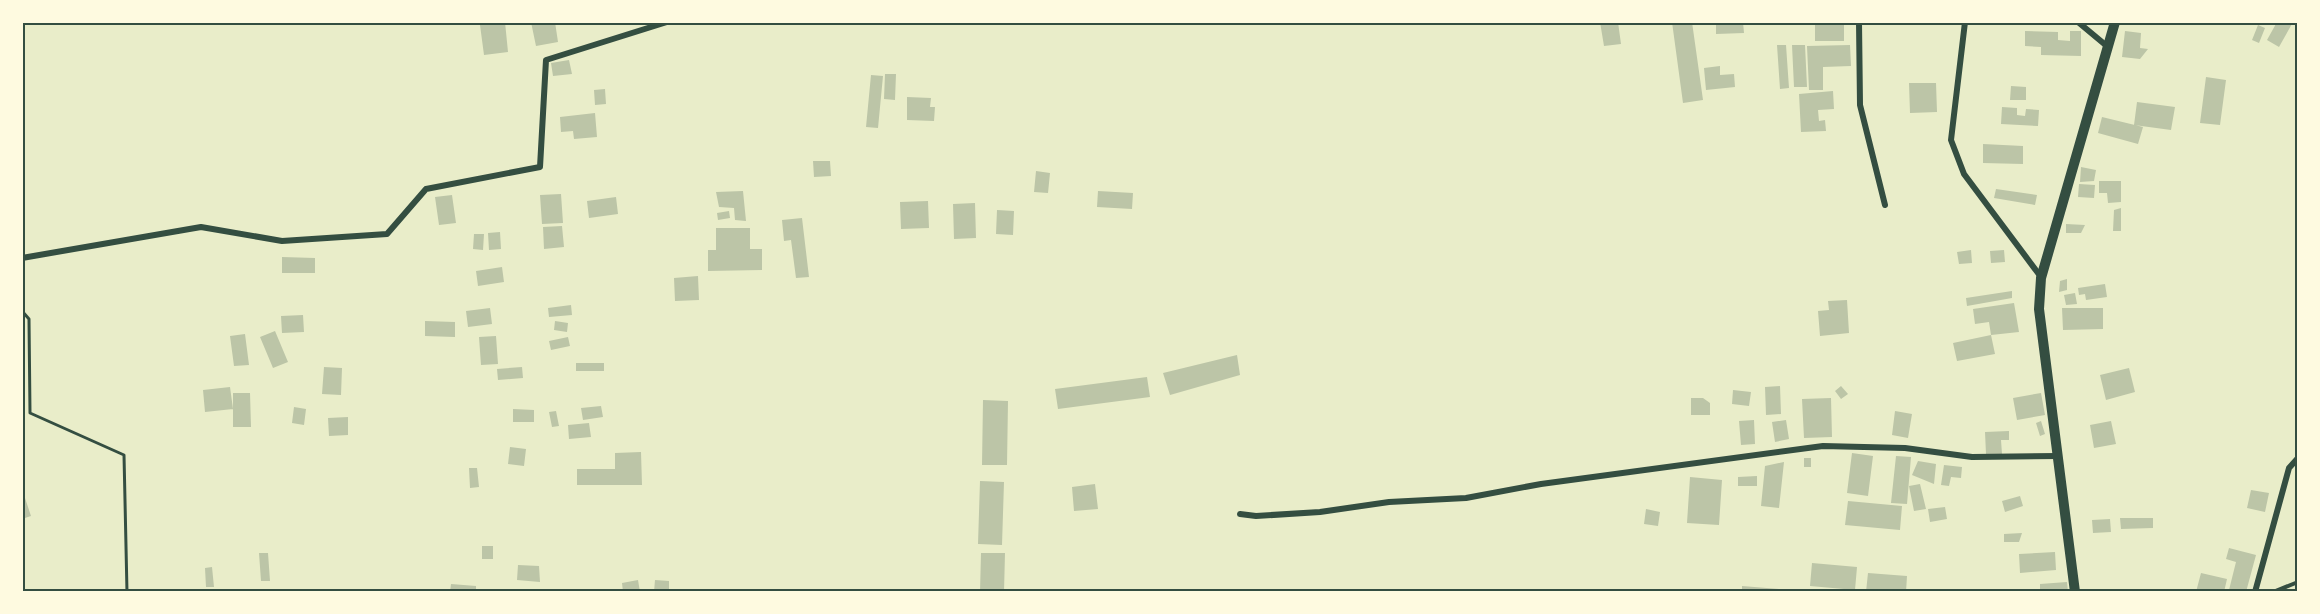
<svg xmlns="http://www.w3.org/2000/svg" width="2320" height="614" viewBox="0 0 2320 614" font-family="Figtree,sans-serif">
<style>
.building{fill:#bcc5a7}
.lines{fill:none;stroke-linecap:round;stroke-linejoin:round}
.path{stroke:#344e41;stroke-width:3}
.service{stroke:#344e41;stroke-width:4}
.minor{stroke:#344e41;stroke-width:6}
.primary{stroke:#344e41;stroke-width:10}
.neatline{fill:none;stroke:#344e41;stroke-width:2}
</style>
<rect width="100%" height="100%" fill="#e9edc9"/>
<!-- building -->
<path class="building" d="M505 22 508 52 484 55 480 25Z
M531 22H555L558 42 536 46Z
M1600 22H1618L1621 44 1604 46Z
M1672 22H1692L1703 100 1683 103Z
M1716 22H1743L1744 33 1716 34Z
M1815 22H1844V41H1815Z
M2277 22H2293L2279 47 2267 40Z
M2258 25 2265 28 2259 43 2252 40Z
M2025 31 2058 32V40L2070 41V31H2081V56L2041 55V47L2025 46Z
M2125 31 2141 33 2140 48 2148 49 2140 59 2122 57Z
M1777 45H1786L1789 88 1780 89Z
M1792 45H1805L1807 87H1794Z
M1850 45 1851 66 1823 67V90H1809L1807 46Z
M569 60 572 74 553 76 551 63Z
M1720 66V75L1734 74 1735 87 1706 90 1704 68Z
M885 74H896L895 100 884 99Z
M871 75 883 76 878 128 866 127Z
M2206 77 2226 80 2220 125 2200 123Z
M1909 83H1936L1937 112 1910 113Z
M2011 86 2026 87V100H2010Z
M605 89 606 104 595 105 594 90Z
M1833 91 1834 109 1818 110 1819 121 1825 120 1826 131 1801 132 1799 94Z
M907 97 931 98 930 107H935L934 121 907 120Z
M2137 102 2175 107 2171 130 2134 125Z
M2002 107 2017 108V115L2025 116 2026 109 2039 110 2038 126 2001 124Z
M595 113 597 137 574 139 573 131 561 132 560 117Z
M2102 117 2143 127 2138 144 2098 133Z
M1983 144 2023 146V164L1983 163Z
M813 161H830L831 176 814 177Z
M2081 167 2096 170 2094 181 2080 182Z
M1036 171 1050 173 1048 193 1034 192Z
M2099 181H2121V202L2108 203 2107 193H2099Z
M2079 184 2095 185 2094 198 2078 197Z
M1996 189 2037 195 2035 205 1994 198Z
M743 191 746 221 735 220 734 208 719 207 716 192Z
M1098 191 1133 193 1132 209 1097 207Z
M561 194 563 223 542 224 540 195Z
M452 195 456 223 439 225 435 197Z
M616 197 618 214 589 218 587 201Z
M928 201 929 228 901 229 900 202Z
M975 203 976 238 954 239 953 204Z
M2121 208V231H2113L2114 210Z
M997 210 1014 211 1013 235 996 234Z
M729 211 730 218 718 220 717 213Z
M802 218 809 277 796 278 791 240 784 241 782 220Z
M2066 224 2085 225 2081 233H2066Z
M562 226 564 247 544 249 543 227Z
M716 228H750V249H762V270L708 271V250H716Z
M500 232 501 249 489 250 488 233Z
M474 234H484L483 250 473 249Z
M1971 250 1972 263 1959 264 1957 252Z
M2004 250 2005 262 1991 263 1990 251Z
M282 257 315 258V273H282Z
M502 267 504 282 478 286 476 271Z
M698 276 699 300 675 301 674 278Z
M2067 279V290L2059 292 2060 281Z
M2105 284 2107 297 2086 300 2085 294 2079 295 2078 288Z
M2012 291V298L1967 306 1966 298Z
M2075 293 2077 304 2066 305 2064 295Z
M1847 300 1849 333 1820 336 1818 311 1829 310 1828 301Z
M2014 303 2019 332 1991 335 1989 322 1975 324 1973 309Z
M571 305 572 315 549 317 548 308Z
M490 308 492 324 468 327 466 311Z
M2062 308H2103V329L2063 330Z
M303 315 304 332 282 333 281 316Z
M425 321 455 322V337L425 336Z
M555 321 568 323 567 332 554 330Z
M275 331 288 362 273 368 260 337Z
M245 334 249 365 234 366 230 336Z
M1991 335 1995 354 1957 361 1953 343Z
M496 336 498 364 481 365 479 337Z
M568 337 570 346 551 350 549 341Z
M1237 355 1240 375 1170 395 1163 373Z
M576 363H604V371H576Z
M324 367 342 368 341 395 322 394Z
M522 367 523 378 498 380 497 369Z
M2129 368 2135 392 2106 400 2100 375Z
M1147 377 1150 397 1058 409 1055 389Z
M1780 386 1781 414 1766 415 1765 387Z
M1841 386 1848 394 1841 399 1835 391Z
M230 387 233 409 205 412 203 390Z
M1733 390 1751 392 1749 406 1732 404Z
M233 393H250L251 427H233Z
M2041 393 2045 415 2017 420 2013 398Z
M1691 398H1703L1710 403V415H1691Z
M1831 398 1832 437 1804 438 1802 399Z
M983 400 1008 401 1007 465H982Z
M601 406 603 417 583 420 581 408Z
M294 407 306 409 304 425 292 423Z
M513 409 534 410V422H513Z
M556 411 559 426 552 427 549 412Z
M1895 411 1912 414 1908 438 1892 435Z
M348 417V435L329 436 328 418Z
M1754 420 1755 444 1741 445 1739 421Z
M1786 420 1789 439 1775 442 1772 422Z
M2041 421 2045 434 2040 436 2036 423Z
M2111 421 2116 444 2094 448 2090 425Z
M589 423 591 437 569 439 568 425Z
M2009 431V440H2001L2002 454H1986L1985 432Z
M510 447 526 449 524 466 508 464Z
M641 452 642 485H577V469H615V453Z
M1852 453 1873 456 1868 496 1847 493Z
M1896 456 1911 457 1907 504 1891 503Z
M1804 458H1811V467H1804Z
M1918 461 1936 464 1934 484 1912 475Z
M1784 462 1779 508 1761 506 1765 466Z
M1944 465 1962 467 1961 478 1951 477 1949 486 1941 485Z
M469 468H477L479 487 470 488Z
M1757 476V486H1738V477Z
M1690 477 1722 480 1719 525 1687 523Z
M980 481 1004 482 1002 545 978 544Z
M1095 484 1098 509 1074 511 1072 487Z
M1920 484 1926 509 1914 511 1909 486Z
M22 489 31 516 22 519Z
M2251 490 2269 493 2265 512 2247 508Z
M2020 496 2023 506 2005 512 2002 501Z
M1848 501 1902 506 1900 530 1845 525Z
M1945 507 1947 519 1930 522 1928 509Z
M1646 509 1660 512 1658 526 1644 524Z
M2120 518H2153V528L2121 529Z
M2110 519 2111 532 2093 533 2092 520Z
M2022 533 2019 542H2004V534Z
M482 546H493V559H482Z
M2229 548 2256 555 2246 592 2229 590 2236 562 2226 559Z
M2055 552 2056 570 2020 573 2019 554Z
M259 553H268L270 581H261Z
M981 553H1005L1004 592H980Z
M1812 563 1857 567 1855 590 1810 586Z
M518 565 539 566 540 582 517 580Z
M212 567 214 587H206L205 568Z
M1868 573 1907 576 1906 592H1866Z
M2201 573 2227 579 2224 592H2196Z
M638 580 640 592H623L622 583Z
M655 580 669 581V592H654Z
M2067 582 2068 592H2040V584Z
M451 584 476 586V592H450Z
M1742 586 1779 589 1778 592H1742Z"/>
<g class="lines">
<!-- path -->
<path class="path" d="M22 311 29 319 30 413 124 455 127 592"/>
<!-- service -->
<path class="service" d="M2273 592 2298 582"/>
<!-- minor -->
<path class="minor" d="M1859 22 1860 105 1885 205
M1965 22 1951 140 1964 174 2041 277
M2078 22 2108 47
M22 258 201 227 282 241 387 234 426 189 540 167 546 60 667 22
M1240 514 1256 516 1320 512 1389 502 1466 498 1541 484 1823 446 1905 448 1972 457 2058 456
M2255 592 2289 468 2298 458"/>
<!-- primary -->
<path class="primary" d="M2075 592 2039 309 2041 278 2115 22"/>
</g>
<!-- border -->
<rect width="2320" height="614" fill="none" stroke="#fefae0" stroke-width="48"/>
<rect x="24" y="24" width="2272" height="566" class="neatline"/>
</svg>
